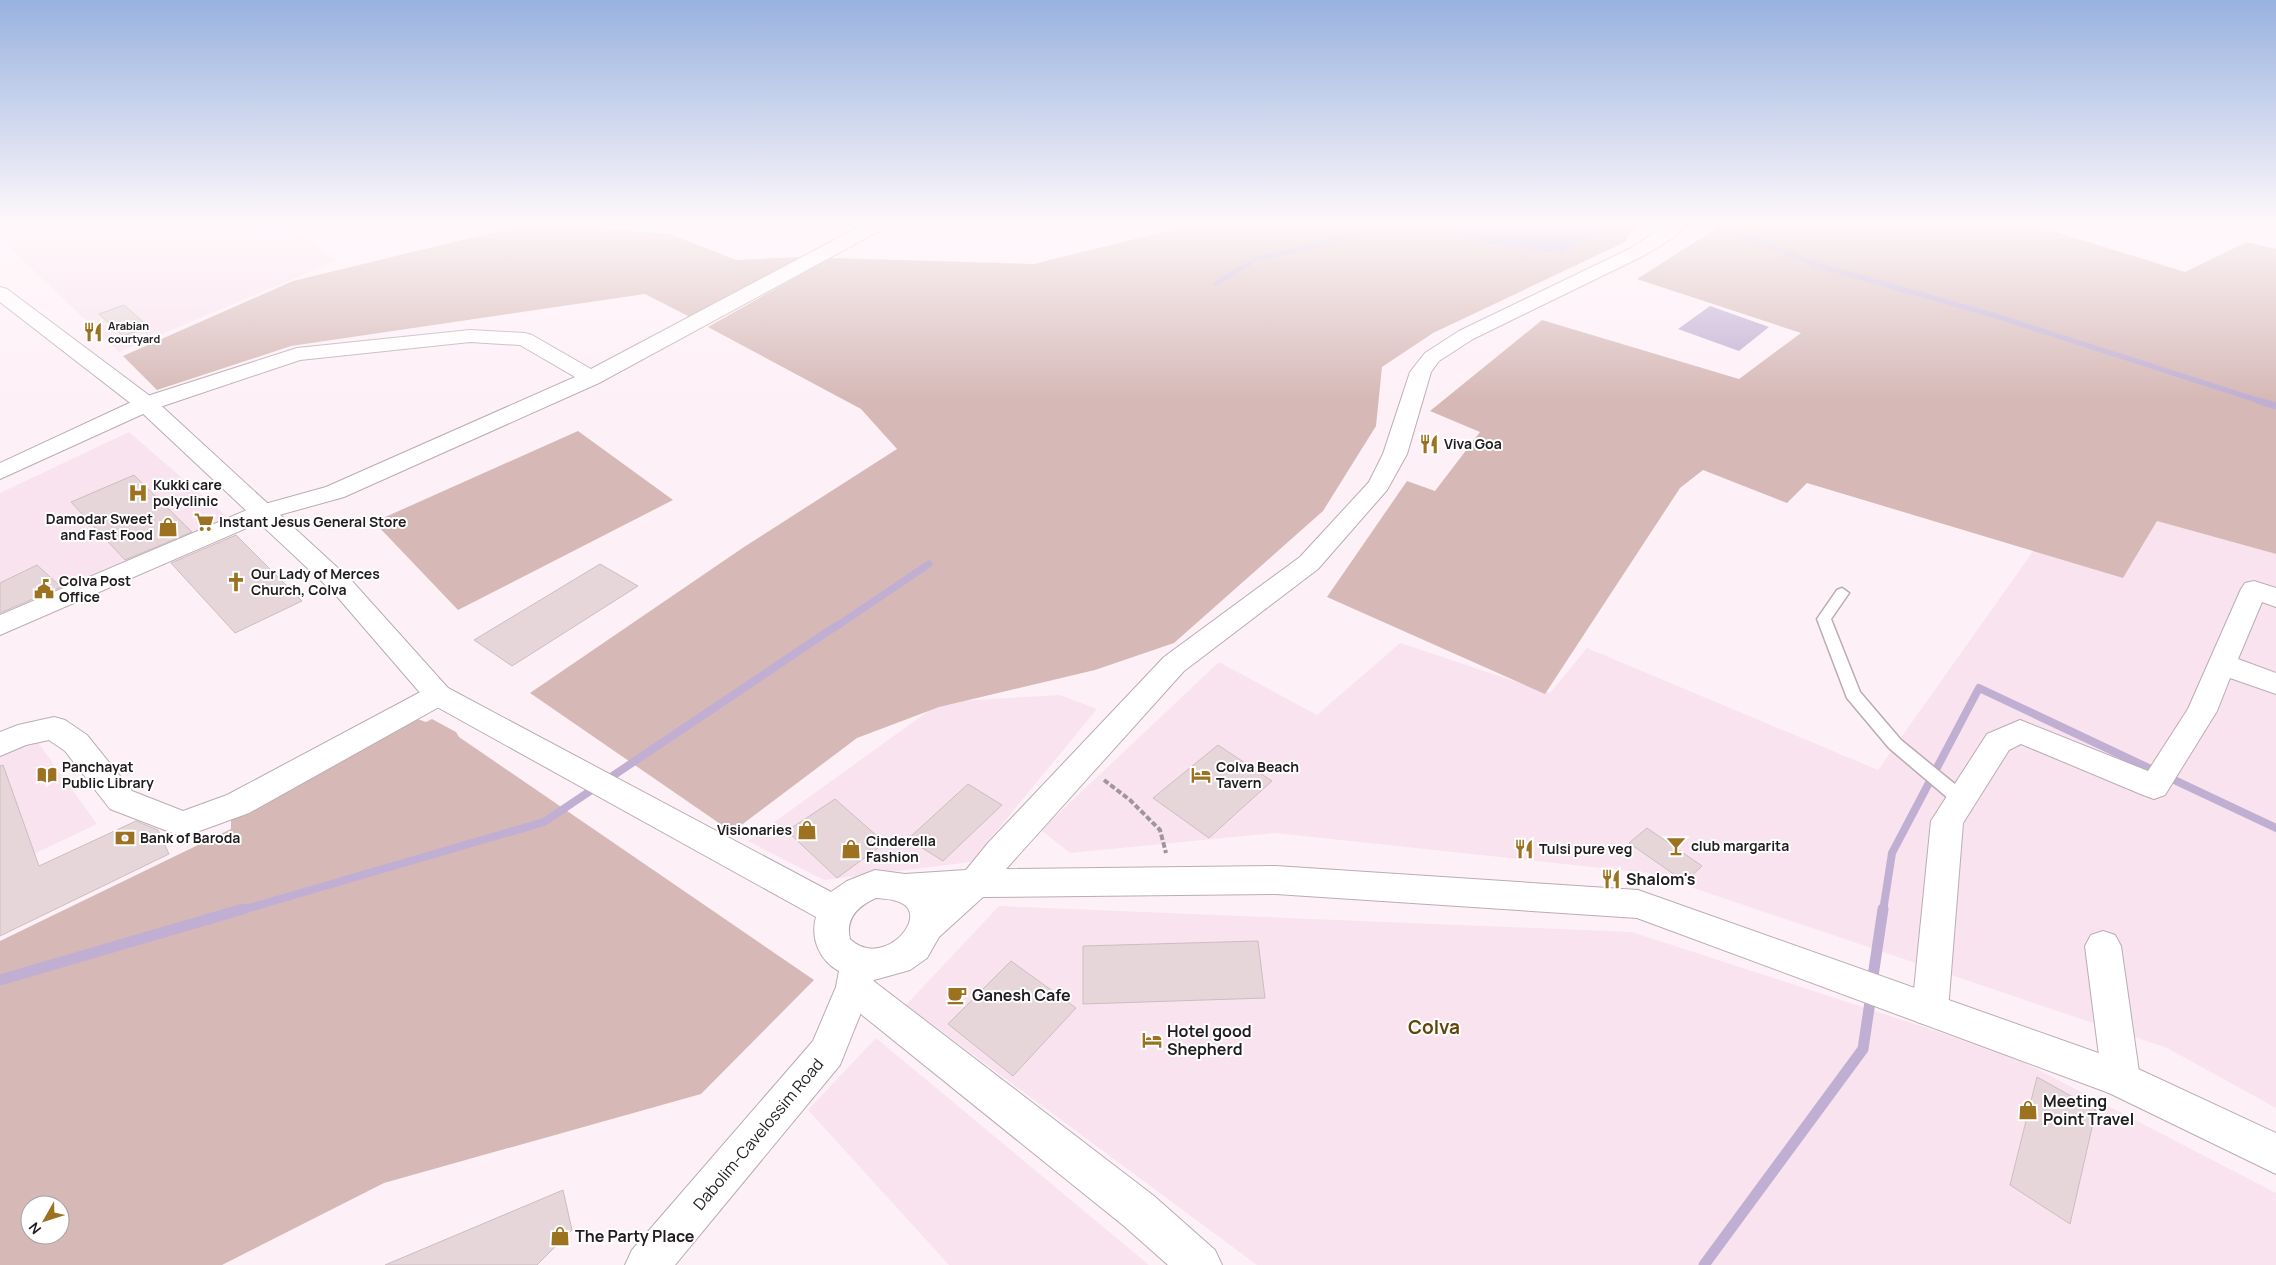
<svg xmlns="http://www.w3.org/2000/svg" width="2276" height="1265" viewBox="0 0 2276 1265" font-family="Manrope,sans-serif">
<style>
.built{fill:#f9e3ee}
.green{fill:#d6b9b7;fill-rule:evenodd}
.water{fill:#c0afd2}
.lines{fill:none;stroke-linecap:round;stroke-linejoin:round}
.stream-far3{stroke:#c0afd2;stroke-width:5}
.stream-far2{stroke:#c0afd2;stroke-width:7}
.stream-far1{stroke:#c0afd2;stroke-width:8}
.stream{stroke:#c0afd2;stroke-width:11}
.building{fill:#e6d6d9;stroke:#cdbdc0}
.lane-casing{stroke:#baacb3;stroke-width:3}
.street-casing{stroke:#baacb3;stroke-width:2}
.secondary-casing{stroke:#baacb3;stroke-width:2}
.path{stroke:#9f959a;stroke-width:4;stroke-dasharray:5.5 2.5;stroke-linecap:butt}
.lane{fill:#fff;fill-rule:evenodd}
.street{fill:#fff;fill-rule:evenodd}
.secondary{fill:#fff;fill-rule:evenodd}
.labels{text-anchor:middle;stroke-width:4;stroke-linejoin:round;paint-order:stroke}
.far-poi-label{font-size:11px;font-weight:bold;fill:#211c1f;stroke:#fff;text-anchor:start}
.poi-label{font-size:14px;font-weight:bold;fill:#211c1f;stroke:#fff;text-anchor:start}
.near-poi-label{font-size:16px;font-weight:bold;fill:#211c1f;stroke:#fff;text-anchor:start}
.near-street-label{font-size:16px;fill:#211c1f;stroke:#fff}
.near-quarter-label{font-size:19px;font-weight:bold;fill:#62450b;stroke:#fff}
</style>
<rect width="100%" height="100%" fill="#fef0f7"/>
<!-- built -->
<path class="built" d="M0 221H282L338 260 119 352 0 238Z
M129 432 233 522 0 621V493Z
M2157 521 2276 554V1108L2167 1048 1649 873 1275 833 1070 853 1041 830 1219 662 1317 715 1400 643 1550 693 1587 648 1878 770 2034 550 2123 578Z
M1060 695 1097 709 971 862 824 880 748 841 941 702Z
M37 741 97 824 0 870V752Z
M999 906 1632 932 2010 1055 2276 1193V1265H1257L906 1005Z
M876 1038 1149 1265H949L808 1110Z"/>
<!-- green -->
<path class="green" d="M540 221H586L598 228 670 234 736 260 804 257 690 317 645 294 291 346 157 390 123 356 293 281Z
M1192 221H1371L1331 241 1390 227 1424 225 1488 244 1561 254 1612 225 1638 221 1625 242 1433 333 1382 367 1376 426 1323 511 1174 643 1095 670 939 707 857 738 732 832 530 693 744 547 897 449 861 409 708 327 830 258 1034 264 1159 233Z
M1728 221H2021L2185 272 2247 242 2276 249V554L2157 521 2123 578 1807 483 1787 503 1703 470 1680 488 1545 694 1327 597 1407 481 1435 491 1480 432 1430 411 1542 320 1739 379 1801 333 1637 279Z
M578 431 673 500 458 610 374 522Z
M409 716 426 722 432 719 456 732 459 737 814 980 701 1094 384 1183 222 1265H0V941L231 829V817ZM30 1205H60V1235H30Z"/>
<!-- water -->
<path class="water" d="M1379 221H1627L1612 225 1561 254 1488 244 1424 225 1390 227 1289 254Z
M1710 306 1769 327 1739 351 1678 329Z"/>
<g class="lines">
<!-- stream-far3 -->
<path class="stream-far3" d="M1707 221 1817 265 1996 316 2263 402
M1216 284 1256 259 1315 246"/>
<!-- stream-far2 -->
<path class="stream-far2" d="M2259 401 2276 406
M834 628 929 564"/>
<!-- stream-far1 -->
<path class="stream-far1" d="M239 911 544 822 836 626
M1883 911 1892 853 1979 688 2276 828"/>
<!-- stream -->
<path class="stream" d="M0 980 243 909
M1872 983 1883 909
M1704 1265 1863 1049 1871 995"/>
</g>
<!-- building -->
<path class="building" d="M124 305 149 327 123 336 99 314Z
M134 475 192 532 125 560 71 502Z
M236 535 302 601 235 633 171 563Z
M600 564 638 586 512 666 474 640Z
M37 565 61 587 0 613V583Z
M1218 745 1272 781 1209 838 1153 798Z
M3 765 39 866 136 821 158 830 169 854 0 936V766Z
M968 784 1002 805 943 861 908 839Z
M835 799 885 843 837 878 787 831Z
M1647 828 1702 866 1685 882 1629 843Z
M1258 941 1265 998 1083 1004V946Z
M1011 961 1076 1008 1013 1076 948 1024Z
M2037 1077 2096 1110 2070 1224 2010 1185Z
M563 1190 572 1230 537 1265H385Z"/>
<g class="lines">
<defs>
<path id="lane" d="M1842 588 1849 593 1831 619 1860 692 1901 740 1967 794 1970 799 1967 804 1961 806 1955 804 1889 748 1847 698 1817 619 1837 590Z"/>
<path id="street" d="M870 221H892L890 225 599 383 344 497 272 517 0 635V615L254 507 326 487 575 377 520 345 470 342 300 360 154 409 0 479V463L138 399 297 348 470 330 525 333 532 335 591 369Z
M2254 581 2276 588V607L2262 602 2238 659 2276 673V694L2230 678 2217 711 2165 795 2154 799 2143 795 2021 744 2009 750 1963 823 1948 1010 1943 1022 1930 1026 1917 1022 1912 1010 1931 821 1987 734 2020 720 2148 771 2188 709 2241 589 2245 583Z
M438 685 448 688 453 695 448 702 249 813 183 837 110 809 65 751 49 740 26 745 0 756V732L18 725 54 717 65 720 87 735 132 791 183 811 227 795 428 688Z
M2103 931 2115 935 2121 946 2140 1079 2135 1092 2121 1097 2107 1092 2102 1079 2085 946 2091 935Z
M854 971 867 976 1154 1196 1215 1250 1222 1265H1168L1124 1226 841 998 836 987 841 976Z"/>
<path id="secondary" d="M1672 221H1691L1673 238 1643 256 1473 339 1439 361 1431 372 1407 454 1387 490 1318 569 1184 671 1006 869 1276 866 1638 890 2121 1061 2276 1133V1174L2109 1093 1637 918 1276 894 983 897 939 937 927 958 910 970 874 980 840 1065 675 1265H625L632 1250 813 1041 836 987 839 971C820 961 810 939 816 917L428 702 334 593 138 409 0 302V287L7 289 154 399 352 581 448 688 831 892 847 881 875 870 905 874 966 870 988 843 1164 657 1300 557 1369 482 1383 454 1410 372 1425 353 1459 331 1631 248ZM876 898C886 899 898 899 906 906 924 924 880 968 850 939 845 918 858 906 876 898Z"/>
</defs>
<!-- lane casing -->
<use href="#lane" class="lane-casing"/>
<!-- street casing -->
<use href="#street" class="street-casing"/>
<!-- secondary casing -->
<use href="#secondary" class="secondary-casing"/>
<!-- path -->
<path class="path" d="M1104 780 1130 800 1160 830 1166 853"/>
<!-- lane -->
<use href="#lane" class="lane"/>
<!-- street -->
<use href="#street" class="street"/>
<!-- secondary -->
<use href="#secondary" class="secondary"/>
</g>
<!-- sky -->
<linearGradient id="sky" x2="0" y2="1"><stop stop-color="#98b2df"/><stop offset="0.56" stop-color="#fff8fb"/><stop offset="1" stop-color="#fff8fb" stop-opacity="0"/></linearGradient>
<rect width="2276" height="398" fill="url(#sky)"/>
<!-- icons -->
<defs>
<symbol id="restaurant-bare" viewBox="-9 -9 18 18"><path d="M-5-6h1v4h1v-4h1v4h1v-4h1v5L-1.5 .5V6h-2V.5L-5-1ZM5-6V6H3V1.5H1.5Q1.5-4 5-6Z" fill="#9c7220" stroke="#fff" stroke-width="2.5" paint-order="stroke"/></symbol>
<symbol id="hospital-bare" viewBox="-9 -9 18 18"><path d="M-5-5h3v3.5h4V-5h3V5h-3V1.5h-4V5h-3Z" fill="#9c7220" stroke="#fff" stroke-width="2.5" paint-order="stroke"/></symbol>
<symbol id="supermarket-bare" viewBox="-9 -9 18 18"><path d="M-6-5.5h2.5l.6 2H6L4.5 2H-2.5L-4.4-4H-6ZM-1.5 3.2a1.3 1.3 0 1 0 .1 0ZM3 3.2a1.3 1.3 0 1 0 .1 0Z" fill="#9c7220" stroke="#fff" stroke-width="2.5" paint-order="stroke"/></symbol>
<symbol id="shop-bare" viewBox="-9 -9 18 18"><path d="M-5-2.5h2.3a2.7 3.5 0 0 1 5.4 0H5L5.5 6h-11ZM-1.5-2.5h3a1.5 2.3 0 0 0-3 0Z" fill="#9c7220" stroke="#fff" stroke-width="2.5" paint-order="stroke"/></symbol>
<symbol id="church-bare" viewBox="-9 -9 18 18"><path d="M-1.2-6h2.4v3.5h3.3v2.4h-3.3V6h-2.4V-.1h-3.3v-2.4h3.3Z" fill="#9c7220" stroke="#fff" stroke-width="2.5" paint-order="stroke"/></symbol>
<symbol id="civic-bare" viewBox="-9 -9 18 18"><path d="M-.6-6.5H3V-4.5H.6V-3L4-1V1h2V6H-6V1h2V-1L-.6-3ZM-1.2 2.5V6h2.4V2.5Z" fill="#9c7220" stroke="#fff" stroke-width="2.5" paint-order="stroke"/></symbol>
<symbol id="library-bare" viewBox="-9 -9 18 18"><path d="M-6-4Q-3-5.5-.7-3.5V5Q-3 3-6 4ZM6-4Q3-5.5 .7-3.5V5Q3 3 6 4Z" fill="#9c7220" stroke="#fff" stroke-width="2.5" paint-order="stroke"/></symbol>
<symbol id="hotel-bare" viewBox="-9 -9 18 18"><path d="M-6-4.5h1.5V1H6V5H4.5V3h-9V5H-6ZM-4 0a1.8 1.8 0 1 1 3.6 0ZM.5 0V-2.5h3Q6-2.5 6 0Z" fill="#9c7220" stroke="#fff" stroke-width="2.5" paint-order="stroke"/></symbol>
<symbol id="bank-bare" viewBox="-9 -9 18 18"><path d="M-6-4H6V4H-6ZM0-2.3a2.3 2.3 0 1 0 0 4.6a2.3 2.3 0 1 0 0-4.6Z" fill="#9c7220" stroke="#fff" stroke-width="2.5" paint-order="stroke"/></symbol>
<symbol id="bar-bare" viewBox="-9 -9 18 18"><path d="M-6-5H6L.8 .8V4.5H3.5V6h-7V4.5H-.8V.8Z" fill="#9c7220" stroke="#fff" stroke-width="2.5" paint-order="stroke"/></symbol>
<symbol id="cafe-bare" viewBox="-9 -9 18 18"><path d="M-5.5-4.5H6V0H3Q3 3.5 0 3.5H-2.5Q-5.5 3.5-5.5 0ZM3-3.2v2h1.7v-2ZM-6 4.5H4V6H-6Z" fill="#9c7220" stroke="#fff" stroke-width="2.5" paint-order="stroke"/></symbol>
</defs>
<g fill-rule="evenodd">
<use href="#restaurant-bare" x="79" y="318" width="28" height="28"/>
<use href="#restaurant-bare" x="1415" y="430" width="28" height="28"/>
<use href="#hospital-bare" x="124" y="479" width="28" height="28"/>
<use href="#supermarket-bare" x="190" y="508" width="28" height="28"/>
<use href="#shop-bare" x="154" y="513" width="28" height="28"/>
<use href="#church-bare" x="222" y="568" width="28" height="28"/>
<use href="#civic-bare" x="30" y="575" width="28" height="28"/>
<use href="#library-bare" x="33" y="761" width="28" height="28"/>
<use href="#hotel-bare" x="1187" y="761" width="28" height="28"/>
<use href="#shop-bare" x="793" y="816" width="28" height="28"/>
<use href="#bank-bare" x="111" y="824" width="28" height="28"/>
<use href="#bar-bare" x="1662" y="832" width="28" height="28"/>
<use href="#shop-bare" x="837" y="835" width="28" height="28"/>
<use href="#restaurant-bare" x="1510" y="835" width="28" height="28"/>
<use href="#restaurant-bare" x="1597" y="865" width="28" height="28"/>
<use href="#cafe-bare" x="943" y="981" width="28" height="28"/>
<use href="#hotel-bare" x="1138" y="1026" width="28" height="28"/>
<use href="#shop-bare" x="2014" y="1096" width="28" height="28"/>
<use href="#shop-bare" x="546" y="1222" width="28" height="28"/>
</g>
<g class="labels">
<!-- far-poi labels -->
<g class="far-poi-label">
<text x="108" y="330">Arabian<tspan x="108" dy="13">courtyard</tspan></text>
</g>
<!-- poi labels -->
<g class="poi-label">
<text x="1444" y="449">Viva Goa</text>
<text x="153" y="490">Kukki care<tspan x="153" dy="16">polyclinic</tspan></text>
<text x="153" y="524" text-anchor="end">Damodar Sweet<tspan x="153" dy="16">and Fast Food</tspan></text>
<text x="219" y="527">Instant Jesus General Store</text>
<text x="251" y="579">Our Lady of Merces<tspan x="251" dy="16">Church, Colva</tspan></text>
<text x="59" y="586">Colva Post<tspan x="59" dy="16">Office</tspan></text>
<text x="62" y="772">Panchayat<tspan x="62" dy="16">Public Library</tspan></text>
<text x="1216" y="772">Colva Beach<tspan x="1216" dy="16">Tavern</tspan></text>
<text x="792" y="835" text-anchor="end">Visionaries</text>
<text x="140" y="843">Bank of Baroda</text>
<text x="866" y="846">Cinderella<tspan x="866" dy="16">Fashion</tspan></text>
<text x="1691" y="851">club margarita</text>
<text x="1539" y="854">Tulsi pure veg</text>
</g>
<!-- near-poi labels -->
<g class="near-poi-label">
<text x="1626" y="885">Shalom's</text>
<text x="972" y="1001">Ganesh Cafe</text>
<text x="1167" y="1037">Hotel good<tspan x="1167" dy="18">Shepherd</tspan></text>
<text x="2043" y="1107">Meeting<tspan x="2043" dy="18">Point Travel</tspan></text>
<text x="575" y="1242">The Party Place</text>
</g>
<!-- near-street labels -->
<g class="near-street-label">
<text transform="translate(758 1134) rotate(-50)" y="6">Dabolim-Cavelossim Road</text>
</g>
<!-- near-quarter labels -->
<g class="near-quarter-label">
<text x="1434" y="1034">Colva</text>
</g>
</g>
<!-- north arrow -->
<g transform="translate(45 1220) rotate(231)"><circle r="24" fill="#ffffff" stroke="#a6a4a5"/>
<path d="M0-4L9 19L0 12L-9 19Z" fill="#9c7220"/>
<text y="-8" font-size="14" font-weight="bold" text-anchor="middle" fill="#211c1f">N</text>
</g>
</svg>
